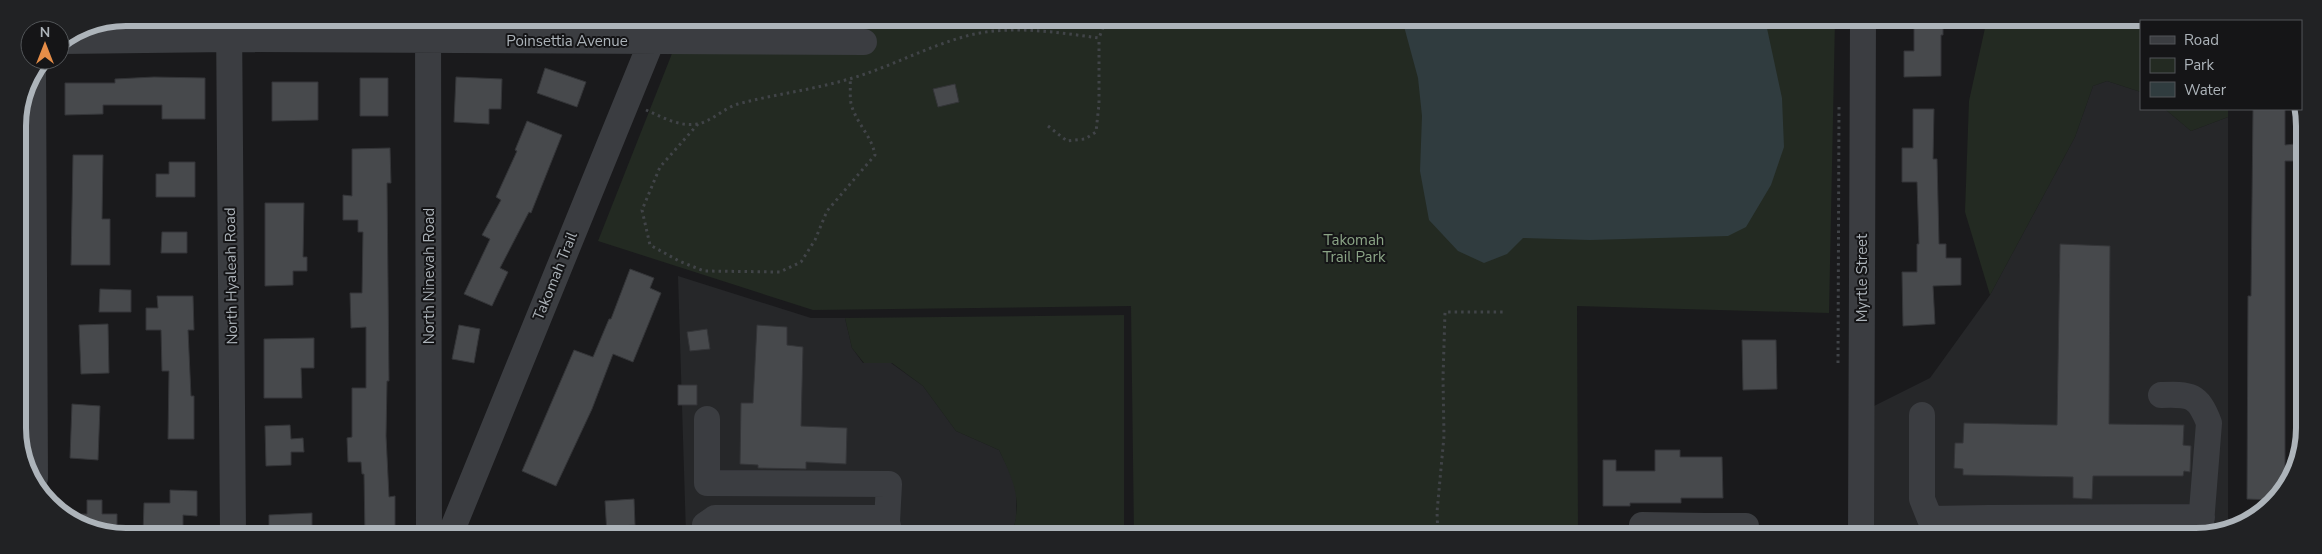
<svg xmlns="http://www.w3.org/2000/svg" width="2322" height="554" viewBox="0 0 2322 554" font-family="'Nunito Sans',sans-serif">
<style>
.built{fill:#262729}
.green{fill:#232a22}
.water{fill:#303c3f}
.building{fill:#47494c;stroke:#343538}
.lines{fill:none;stroke-linecap:round;stroke-linejoin:round}
.path{stroke:#414448;stroke-width:3;stroke-dasharray:2.5 4;stroke-linecap:butt}
.minor{stroke:#3b3d41;stroke-width:26}
.labels{text-anchor:middle;stroke-width:4;stroke-linejoin:round;paint-order:stroke}
.street-label{font-size:15px;fill:#adb4ba;stroke:#151517}
.park-label{font-size:15px;fill:#8ba486;stroke:#151517}
.rim{fill:none;stroke:#adb4ba;stroke-width:6}
</style>
<rect width="100%" height="100%" fill="#1a1a1c"/>
<!-- built -->
<path class="built" d="M2107 81 2141 92V109H2165L2191 131 2228 117V526L2202 536H1870L1872 407 1930 378 1990 295 2075 137 2093 86Z
M678 276 811 318H845L852 348 863 363H891L923 386 956 431 999 450 1016 484V519L1012 535H686Z"/>
<!-- green -->
<path class="green" d="M686 18 1835 19 1829 313 1577 306 1578 536 1134 535 1131 306 813 310 598 241Z
M1987 19 2220 21H2141V92L2107 81 2093 86 2075 137 1990 295 1965 212 1969 101Z
M2165 109H2228V117L2191 131Z
M1124 315V535H1012C1022 498 1015 484 999 450L956 431 923 386 892 363H864L852 348 845 318Z"/>
<!-- water -->
<path class="water" d="M1402 19H1765L1782 98 1784 147 1771 185 1746 227 1728 236 1590 240 1523 238 1507 254 1484 263 1458 251 1429 220 1420 171 1422 116 1418 78Z"/>
<!-- building -->
<path class="building" d="M1914 19H1943V35H1941V76L1904 77V51H1914Z
M545 68 586 82 577 107 537 93Z
M154 77 205 78V119H162V105H103V114L65 115V83H115V79Z
M456 77 502 79 501 109H489V124L454 122Z
M360 78H388V116H360Z
M272 82H318V120L272 121Z
M955 84 959 102 938 107 933 89Z
M1913 109H1934L1933 159H1937L1939 244H1946V258H1961V285L1933 286 1935 324 1903 326 1902 272H1917V244H1919L1917 182H1902V148H1913Z
M2253 109H2285V145L2295 144 2296 161H2285V479L2273 500 2247 499 2248 296H2251Z
M527 121 562 135 531 213 529 212 500 268 508 272 492 306 464 294 490 239 482 235 501 200 496 197 517 151 515 150Z
M390 148 391 183H387L389 381H387L386 436 389 497 395 496V535H365L364 474H362L361 462H348L347 438 352 437V388H366V327L351 328 350 293H362L363 232H358V220H343V195L352 196V149Z
M73 155H103L102 219H110V265H71Z
M169 162H195V197H156V174H169Z
M265 203H304L303 257H307V271H293V285L265 286Z
M162 232H187V253H161Z
M2060 244 2110 246 2109 424 2184 425 2183 445 2191 446 2190 472 2184 471 2183 476H2093L2092 499 2073 498V477L1963 475V469L1954 468 1955 443H1963L1964 423 2057 425Z
M630 269 654 278 650 288 661 293 633 362 613 354 592 409 556 486 522 471 574 350 593 357 609 319H611Z
M100 289 131 290V312H99Z
M157 296H193L194 330H188L191 396H194V439H168L169 371H162L161 330H146V308H158Z
M108 324 109 373 81 374 79 325Z
M459 325 480 329 474 363 452 359Z
M757 325 787 327V345L803 347 801 426 847 428 846 464 806 462V469L758 468V465L740 464 741 403H753Z
M707 329 710 349 690 351 687 332Z
M314 338V368H301L302 398H264V339Z
M1742 340H1776L1777 389 1743 390Z
M678 385H697V405H678Z
M72 404 100 406 98 460 70 458Z
M290 425 291 439 303 438 304 452H291V465L266 466 265 426Z
M1655 450H1680V457H1722L1723 498H1681V503H1630V506H1603V460H1616V471H1655Z
M170 490 197 491V516L183 515V535L143 534 144 503H170Z
M634 499 635 525 621 526V535H607L605 501Z
M87 500H102V514H117V534H106L68 514H87Z
M312 513V535H269V515Z"/>
<g class="lines">
<!-- path -->
<path class="path" d="M646 110C662 117 679 127 697 124 711 122 724 108 738 104 775 94 812 90 849 79 888 68 924 48 963 37 1006 24 1055 32 1099 38L1104 25 1102 18
M698 124 660 167 642 210 650 245 679 261 704 271 780 272 801 262 815 240 827 211 875 155C872 137 858 125 852 107 849 99 851 88 850 79
M1048 126 1067 141 1085 139 1096 132 1099 104V38
M1838 363 1839 106
M1438 536 1437 512 1444 436 1443 378 1445 312H1506"/>
<!-- minor -->
<path class="minor" d="M229 18 233 535
M428 18 429 535
M62 41 229 39 864 42
M33 73 35 478
M2161 395C2190 394 2198 394 2209 423L2200 536
M1922 415V499L1930 519 1989 518
M707 419V483L889 484 887 522
M1642 525 1706 526 1707 536
M1706 526H1746
M450 535 661 18
M705 535V525L715 518H881L887 522 890 535
M1861 536 1863 19
M1988 536 1989 518 2202 517"/>
</g>
<g class="labels">
<!-- street labels -->
<g class="street-label">
<text x="567" y="46">Poinsettia Avenue</text>
<text transform="translate(231 276) rotate(-91)" y="5">North Hyaleah Road</text>
<text transform="translate(429 276) rotate(-90)" y="5">North Ninevah Road</text>
<text transform="translate(555 276) rotate(-68)" y="5">Takomah Trail</text>
<text transform="translate(1862 278) rotate(-90)" y="5">Myrtle Street</text>
</g>
<!-- park labels -->
<g class="park-label">
<text x="1354" y="245">Takomah<tspan x="1354" dy="17">Trail Park</tspan></text>
</g>
</g>
<!-- crop -->
<path d="M0 0H2322V554H0ZM126 26H2196A100 100 0 0 1 2296 126V428A100 100 0 0 1 2196 528H126A100 100 0 0 1 26 428V126A100 100 0 0 1 126 26Z" fill="#212224" fill-rule="evenodd"/>
<path class="rim" d="M126 26H2196A100 100 0 0 1 2296 126V428A100 100 0 0 1 2196 528H126A100 100 0 0 1 26 428V126A100 100 0 0 1 126 26Z"/>
<!-- legend -->
<rect x="2140" y="20" width="162" height="90" fill="#151517" stroke="#525558"/>
<rect x="2150" y="36" width="25" height="8" fill="#3b3d41" stroke="#525558"/>
<text x="2184" y="45" font-size="15" fill="#adb4ba">Road</text>
<rect x="2150" y="58" width="25" height="15" fill="#232a22" stroke="#525558"/>
<text x="2184" y="70" font-size="15" fill="#adb4ba">Park</text>
<rect x="2150" y="82" width="25" height="15" fill="#303c3f" stroke="#525558"/>
<text x="2184" y="95" font-size="15" fill="#adb4ba">Water</text>
<!-- north arrow -->
<g transform="translate(45 45)"><circle r="24" fill="#151517" stroke="#525558"/>
<path d="M0-4L9 19L0 12L-9 19Z" fill="#e68d48"/>
<text y="-8" font-size="14" font-weight="bold" text-anchor="middle" fill="#adb4ba">N</text>
</g>
</svg>
